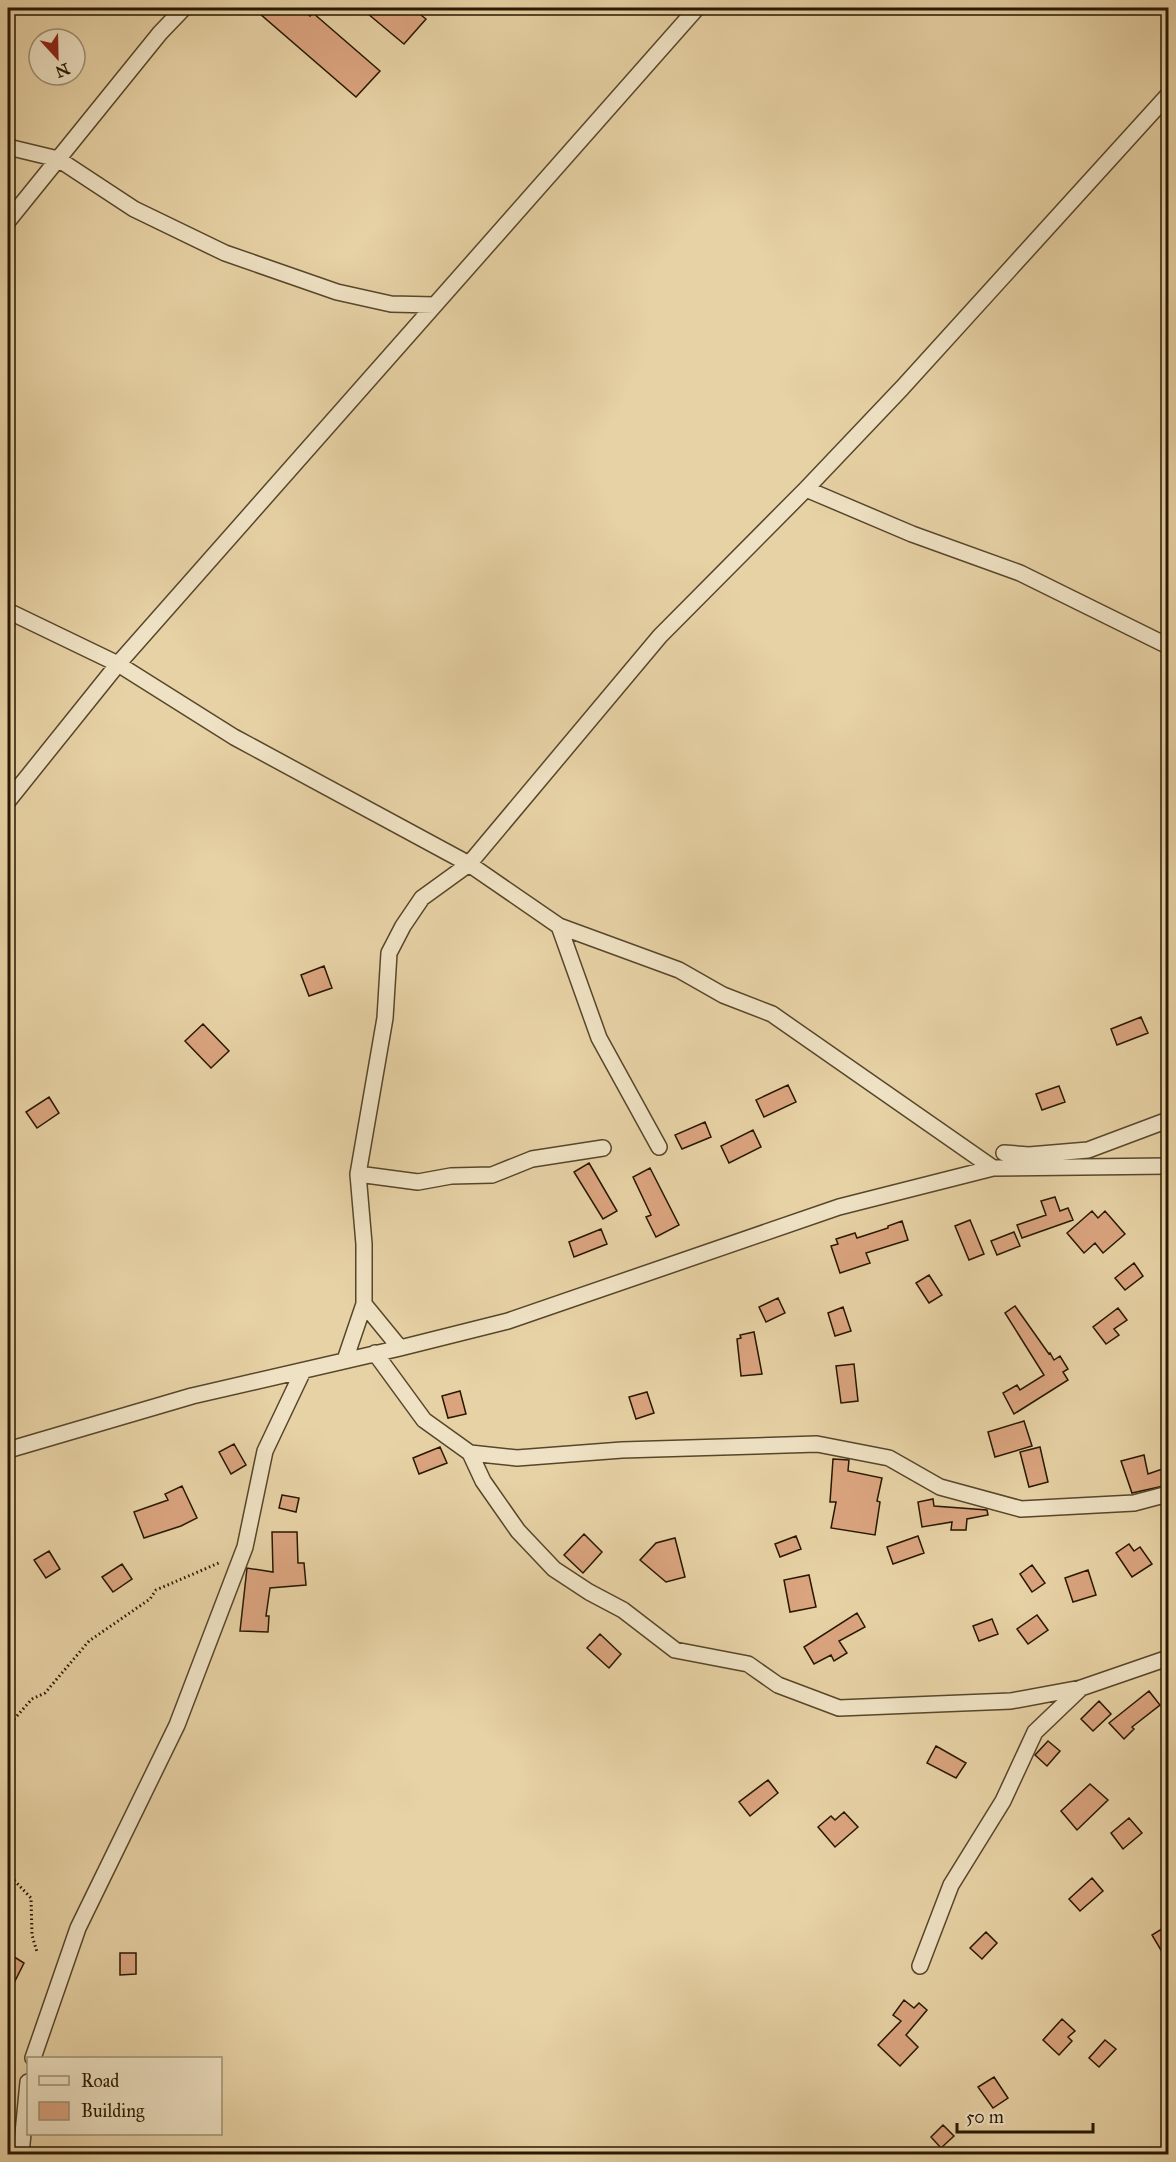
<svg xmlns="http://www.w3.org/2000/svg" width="1176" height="2162" viewBox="0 0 1176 2162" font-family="'IM FELL Great Primer',serif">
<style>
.building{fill:#daa47f;stroke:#271701;stroke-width:1.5}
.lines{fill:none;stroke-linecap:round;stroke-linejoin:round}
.street-casing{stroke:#57462a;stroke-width:18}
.path{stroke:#271701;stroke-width:3;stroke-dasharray:1.5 3;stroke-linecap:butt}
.street{stroke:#efe2c4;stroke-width:15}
</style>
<rect width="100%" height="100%" fill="#e7d2a5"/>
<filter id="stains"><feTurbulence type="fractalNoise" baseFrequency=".00333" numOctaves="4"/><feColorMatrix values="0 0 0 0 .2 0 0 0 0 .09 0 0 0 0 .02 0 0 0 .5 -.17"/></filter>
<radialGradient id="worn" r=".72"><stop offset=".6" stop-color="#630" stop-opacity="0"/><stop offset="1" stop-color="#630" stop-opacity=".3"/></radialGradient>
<!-- building -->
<path class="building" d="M253 8H300L310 16 313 13 380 71 356 97Z
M361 8H412L426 19 404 44Z
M324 966 332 988 309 996 301 975Z
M1141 1017 1148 1033 1117 1045 1111 1029Z
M203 1024 229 1051 211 1068 185 1041Z
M788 1085 796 1102 764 1117 756 1100Z
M1059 1086 1065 1102 1042 1110 1036 1094Z
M49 1097 59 1113 37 1128 26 1112Z
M705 1122 711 1137 682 1149 675 1135Z
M753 1130 761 1147 729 1163 721 1146Z
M589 1163 617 1211 603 1219 574 1172Z
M650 1168 679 1225 656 1237 646 1217 651 1215 633 1177Z
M1055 1197 1060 1211 1068 1208 1073 1220 1022 1238 1017 1225 1046 1215 1041 1201Z
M1092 1211 1098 1218 1105 1211 1125 1234 1103 1253 1095 1243 1084 1253 1067 1233Z
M970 1220 984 1254 969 1260 955 1226Z
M902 1221 908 1240 866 1253 870 1263 840 1273 831 1246 838 1244 836 1239 855 1233 857 1238 888 1228V1226Z
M601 1229 607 1244 574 1257 569 1242Z
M1014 1232 1020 1246 997 1255 991 1241Z
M1134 1263 1143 1276 1125 1290 1115 1278Z
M929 1275 942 1295 929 1303 916 1283Z
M778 1298 785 1313 766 1322 759 1307Z
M1015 1306 1049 1354 1050 1353 1054 1360 1060 1356 1068 1369 1063 1372 1068 1380 1014 1414 1003 1393 1017 1385 1020 1390 1044 1375 1005 1313Z
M843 1307 851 1331 835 1336 828 1313Z
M1118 1308 1127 1320 1114 1329 1119 1335 1106 1344 1093 1327Z
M754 1332 762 1374 741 1376 737 1339 741 1338 740 1335Z
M854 1364 858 1401 841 1403 836 1366Z
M460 1391 466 1414 448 1418 442 1396Z
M647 1392 654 1413 636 1419 629 1397Z
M1024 1421 1032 1446 995 1457 988 1432Z
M234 1444 246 1465 231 1474 219 1452Z
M440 1447 447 1463 419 1474 413 1458Z
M1040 1447 1048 1482 1029 1487 1020 1452Z
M1144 1455 1148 1474 1168 1467V1485L1132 1493 1121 1461Z
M833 1459 849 1460 848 1471 882 1478 877 1501 880 1502 875 1535 831 1528 836 1502H830Z
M182 1486 197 1518 181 1526 144 1538 134 1512 168 1500 165 1494Z
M282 1495 299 1498 296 1512 279 1508Z
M933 1499 934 1506 987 1510 988 1515 967 1519 966 1530H951L952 1522 922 1527 918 1502Z
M272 1532H297L298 1563H304L306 1585 270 1588 266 1616H269L268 1632 240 1631 247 1568 273 1572Z
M584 1534 602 1552 583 1573 564 1555Z
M796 1536 801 1549 780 1557 775 1544Z
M918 1536 924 1553 893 1564 887 1547Z
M675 1538 685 1577 666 1582 640 1560 656 1543Z
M1129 1544 1134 1551 1140 1547 1152 1564 1132 1577 1116 1553Z
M49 1551 60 1569 46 1578 34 1560Z
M122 1564 132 1579 113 1592 102 1577Z
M1032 1565 1045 1583 1032 1592 1020 1574Z
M1088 1570 1096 1595 1073 1602 1065 1578Z
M809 1575 816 1607 790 1612 784 1580Z
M857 1613 865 1627 839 1641 847 1653 834 1661 831 1655 814 1664 804 1647Z
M1037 1615 1048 1630 1028 1644 1017 1629Z
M992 1619 998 1634 979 1641 973 1626Z
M600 1634 621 1654 609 1668 587 1648Z
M1149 1691 1160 1705 1132 1727 1134 1729 1124 1739 1109 1723Z
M1099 1701 1111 1714 1093 1731 1081 1719Z
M1048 1741 1060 1751 1047 1766 1035 1755Z
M936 1746 966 1763 956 1778 927 1763Z
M768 1780 778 1793 750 1816 739 1802Z
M1090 1784 1108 1800 1077 1830 1061 1811Z
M844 1812 858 1827 835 1847 818 1827 831 1816 835 1820Z
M1129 1818 1142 1833 1123 1849 1111 1833Z
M1092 1878 1103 1891 1080 1911 1069 1899Z
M1168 1925V1962L1152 1935Z
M986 1932 997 1943 982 1959 970 1948Z
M8 1953 24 1963 8 1995Z
M120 1953H136V1974L120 1975Z
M904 2000 914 2008 919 2003 927 2010 906 2035 918 2047 900 2066 878 2045 901 2021 893 2015Z
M1062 2019 1075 2031 1068 2037 1072 2041 1059 2055 1043 2040Z
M1105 2040 1116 2049 1099 2067 1089 2058Z
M994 2077 1008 2098 993 2108 978 2087Z
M943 2125 954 2136 941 2148 931 2137Z"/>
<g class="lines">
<defs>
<path id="street" d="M8 147 58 159 134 209 225 253 337 292 391 304 435 305
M8 221 160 33 184 8
M806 489 912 534 1020 573 1168 646
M8 611 118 664 234 737 469 864 559 926 679 970 723 995 772 1014 993 1168
M8 801 118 664 697 8
M559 926 599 1038 659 1147
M1004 1153 1029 1155 1088 1150 1168 1120
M358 1174 418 1182 451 1176 492 1175 532 1159 603 1148
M364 1304 400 1348
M375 1353 424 1420 470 1453 517 1458 622 1450 817 1444 889 1458 940 1487 1021 1509 1134 1503 1168 1494
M345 1360 364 1304V1244L358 1174 385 1018 389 953 403 926 422 898 469 864 660 636 806 489 902 388 1168 95
M8 1450 192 1396 400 1348 508 1321 839 1207 993 1168 1168 1166
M470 1453 483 1481 518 1531 554 1569 589 1592 623 1610 675 1650 748 1664 778 1685 839 1708 1011 1701 1081 1688 1168 1658
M920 1966 951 1885 1003 1801 1035 1732 1081 1688
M33 2058 78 1928 177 1725 245 1547 265 1451 303 1371
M21 2154 28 2082"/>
</defs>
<!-- street casing -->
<use href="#street" class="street-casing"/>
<!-- path -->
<path class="path" d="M8 1726 32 1699 45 1693 89 1641 150 1599 156 1590 221 1562
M8 1841 13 1857V1879L31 1898 32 1935 37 1952"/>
<!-- street -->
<use href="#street" class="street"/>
</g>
<!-- margin -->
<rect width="1176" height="2162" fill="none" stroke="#e7d2a5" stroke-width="30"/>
<rect x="9" y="9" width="1158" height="2144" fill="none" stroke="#271701" stroke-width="3"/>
<rect x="15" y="15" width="1146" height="2132" fill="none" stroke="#271701" stroke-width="1.5"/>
<!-- legend -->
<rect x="27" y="2057" width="195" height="78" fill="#efe2c4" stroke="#9f9176" stroke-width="1.5"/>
<rect x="39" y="2076" width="30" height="9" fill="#efe2c4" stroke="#9f9176" stroke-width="1.5"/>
<text x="81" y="2087" font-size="18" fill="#271701">Road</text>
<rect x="39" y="2102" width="30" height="18" fill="#daa47f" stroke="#9f9176" stroke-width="1.5"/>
<text x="81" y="2117" font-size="18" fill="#271701">Building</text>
<!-- north arrow -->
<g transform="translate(57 57) rotate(158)"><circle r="28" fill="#efe2c4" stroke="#9f9176" stroke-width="1.5"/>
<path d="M0-4.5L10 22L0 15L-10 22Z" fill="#8f2418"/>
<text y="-9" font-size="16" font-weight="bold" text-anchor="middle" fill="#271701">N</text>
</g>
<!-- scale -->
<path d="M957 2123v9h136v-9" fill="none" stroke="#271701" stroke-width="3"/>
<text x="966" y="2123" font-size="18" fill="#271701" stroke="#efe2c4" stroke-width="4.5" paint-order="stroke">50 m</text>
<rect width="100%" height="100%" filter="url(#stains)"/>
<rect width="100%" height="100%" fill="url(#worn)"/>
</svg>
